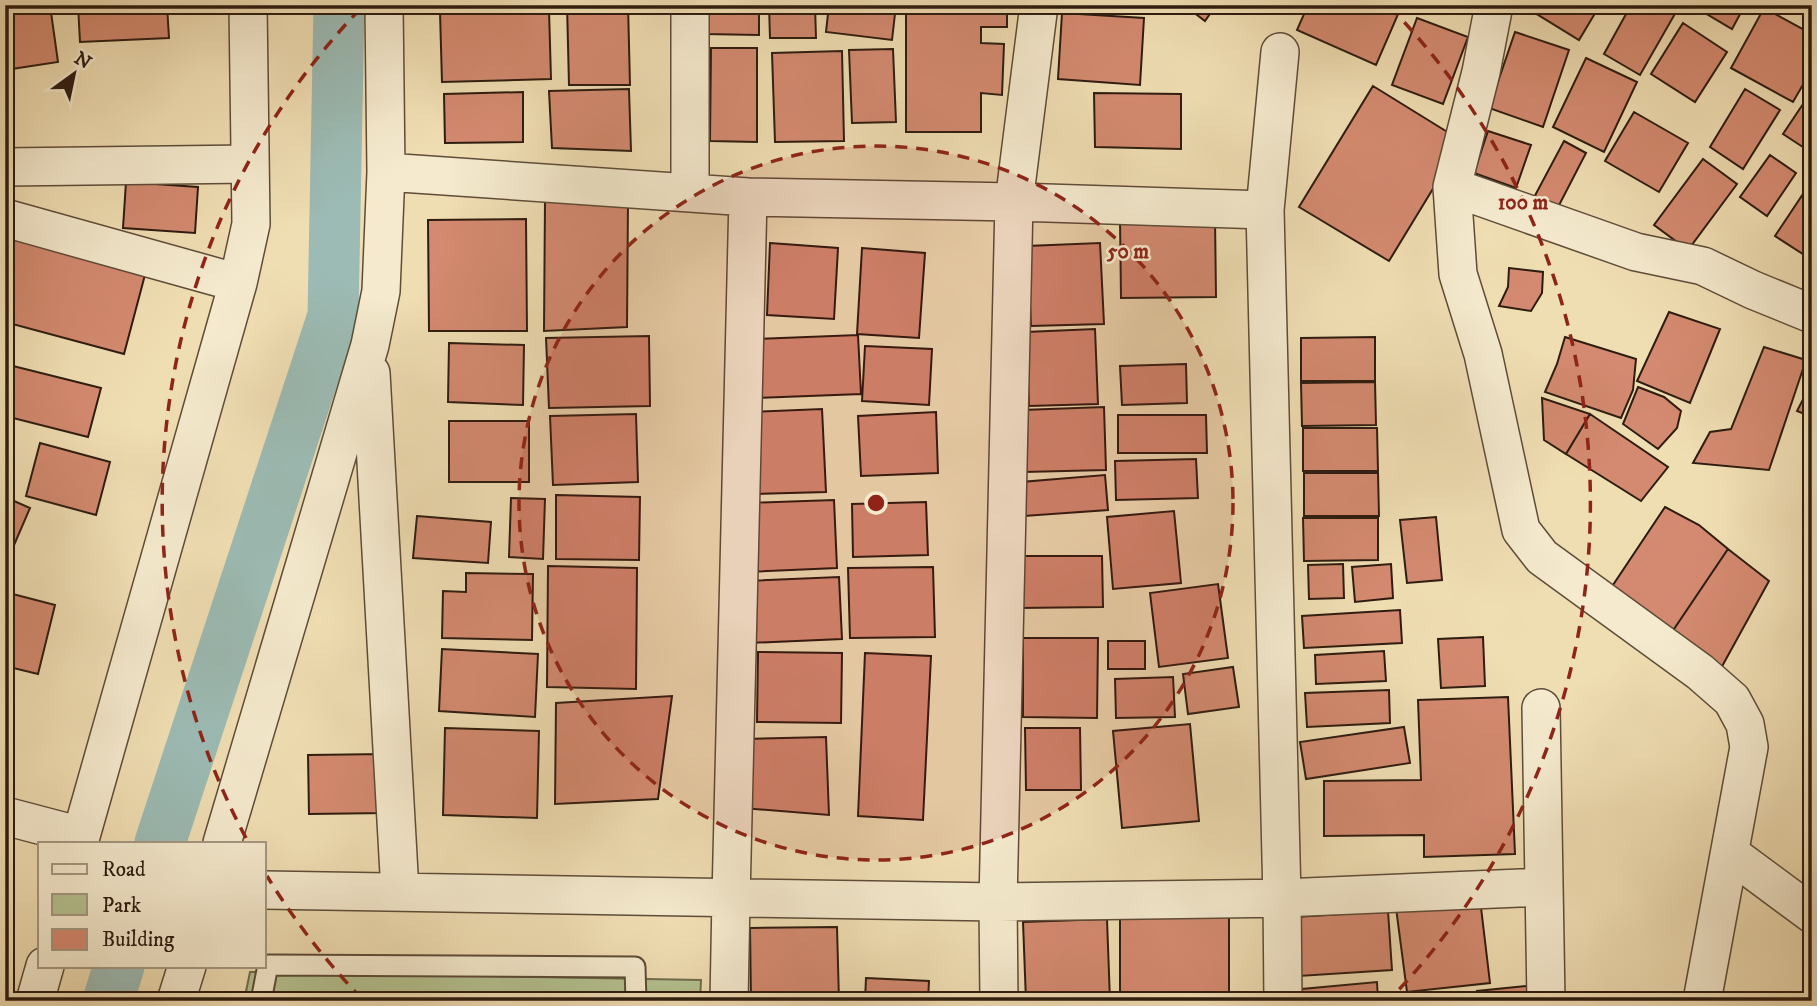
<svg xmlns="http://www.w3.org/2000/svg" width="1817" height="1006" viewBox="0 0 1817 1006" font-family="'IM FELL DW Pica',serif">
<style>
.green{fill:#b4c290;stroke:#706f50;stroke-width:2}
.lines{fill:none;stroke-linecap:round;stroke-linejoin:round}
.canal{stroke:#9cbbb4;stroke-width:51}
.building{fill:#d48a70;stroke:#2d1c10;stroke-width:2}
.lane-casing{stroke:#5e4c39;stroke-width:23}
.street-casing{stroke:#5e4c39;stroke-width:40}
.lane{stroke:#f5eace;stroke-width:19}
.street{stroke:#f5eace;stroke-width:37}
.ring{fill:none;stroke:#8f2418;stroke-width:3.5;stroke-dasharray:12 9}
.centre{fill:#8f2418;stroke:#f5eace;stroke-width:3.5}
.ring-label{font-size:21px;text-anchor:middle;font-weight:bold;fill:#8f2418;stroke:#f5eace;stroke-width:5;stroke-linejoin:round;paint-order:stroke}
</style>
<rect width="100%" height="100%" fill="#f0deb3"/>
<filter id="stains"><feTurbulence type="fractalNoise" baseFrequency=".00286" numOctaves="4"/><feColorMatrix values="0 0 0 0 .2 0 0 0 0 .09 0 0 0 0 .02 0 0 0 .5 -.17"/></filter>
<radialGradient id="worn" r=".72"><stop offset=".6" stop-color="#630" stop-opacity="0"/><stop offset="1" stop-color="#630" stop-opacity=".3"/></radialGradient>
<!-- green -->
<path class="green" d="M250 972 701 980 700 1001H244Z"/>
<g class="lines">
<!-- canal -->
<path class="canal" d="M160 843 333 316 339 5
M108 1001 119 966"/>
</g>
<!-- building -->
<path class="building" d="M5 5H50L58 62 5 70Z
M78 5H167L169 38 80 42Z
M567 5H628L630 85H569Z
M704 5H759V35L704 34Z
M769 5H815L816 38H770Z
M829 5H896L892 40 826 32Z
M906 5H1007V27H981V43L1004 44 1002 95 981 93V132H906Z
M1089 5H1153L1152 13Z
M1184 5H1216L1205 21Z
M1308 5H1384L1399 12 1376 65 1297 30Z
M1522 5H1600L1579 40Z
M1631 5H1680L1640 75 1604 54Z
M1696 5H1745L1732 29 1695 7Z
M1764 8 1812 34V69L1793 102 1731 68Z
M549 10 551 79 442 82 440 12Z
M1062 13 1144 18 1140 85 1058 79Z
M1417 18 1468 37 1443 104 1392 85Z
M1683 23 1727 52 1695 102 1651 74Z
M1515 32 1569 50 1543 127 1489 108Z
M711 48H757V142L710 141Z
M893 49 896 122 852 123 849 50Z
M842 51 844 141 775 142 772 53Z
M1586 58 1637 82 1604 152 1553 127Z
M1373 86 1462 141 1389 261 1299 207Z
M629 89 631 151 552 148 549 91Z
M1745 89 1780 110 1743 169 1710 147Z
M523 92V142L445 143 444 94Z
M1094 93 1181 94V149L1095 147Z
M1807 98 1812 101V153L1783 134Z
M1634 112 1688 143 1659 192 1605 161Z
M1488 131 1531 145 1516 188 1474 173Z
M1564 141 1586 153 1554 215 1531 203Z
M1770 155 1796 173 1767 216 1740 197Z
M1703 159 1737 184 1688 250 1654 225Z
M126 182 198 187 195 233 123 228Z
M1809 185 1812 187V260L1775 236Z
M545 201H628L627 327 544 331Z
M1215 218 1216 297 1121 298 1120 219Z
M526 219 527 331H429L428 220Z
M5 234 146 271 124 354 5 322Z
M770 243 838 248 834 319 767 315Z
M1100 243 1104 324 1031 326 1027 246Z
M862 248 925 253 919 338 857 334Z
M1509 268 1543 272 1542 293 1531 311 1499 306 1508 287Z
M1669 312 1720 329 1690 403 1637 381Z
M1095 329 1098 404 1029 406 1026 332Z
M858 335 861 394 755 398 753 339Z
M649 336 650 406 549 408 546 338Z
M1375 337V381H1301V338Z
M1565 337 1636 359 1633 390 1621 418 1545 392 1557 364Z
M449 343 524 345 523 405 448 402Z
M865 346 932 349 929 405 862 401Z
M1764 347 1806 360 1769 470 1693 463 1710 432 1731 429Z
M5 364 101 388 88 437 5 416Z
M1186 364 1187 403 1122 405 1120 366Z
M1375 382 1376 425 1302 426 1301 383Z
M1812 382V417L1797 411Z
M1638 387 1664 397 1681 411 1677 428 1658 449 1623 424Z
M1542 398 1590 414 1566 454 1544 440Z
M1104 407 1106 470 1024 472 1022 410Z
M822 409 826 492 751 494 747 412Z
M936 412 938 473 861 476 858 416Z
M636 414 638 482 553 485 550 416Z
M1590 414 1668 467 1641 501 1566 454Z
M1118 415H1206L1207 453H1118Z
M449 421H529V482H449Z
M1303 428H1377L1378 471H1303Z
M40 443 110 462 96 515 26 496Z
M1196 459 1198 498 1116 500 1115 461Z
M1304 473H1378L1379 516H1304Z
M1105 475 1108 510 1024 516 1021 482Z
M556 495 640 497 639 560 556 559Z
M5 497 30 508 5 566Z
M511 498 545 499 543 559 509 557Z
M834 500 837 568 748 572 745 503Z
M926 502 928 555 853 557 852 504Z
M1665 507 1699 525 1728 549 1670 635 1607 594Z
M1174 511 1181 583 1113 589 1107 517Z
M417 516 491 522 488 563 413 558Z
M1436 517 1442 580 1407 583 1400 520Z
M1303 518H1378V560L1304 561Z
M1728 549 1769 581 1720 670 1670 635Z
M1017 556H1102L1103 607 1018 608Z
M1343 564 1344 598 1309 599 1308 565Z
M1391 564 1393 598 1355 602 1352 567Z
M548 566 637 568 636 689 547 687Z
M933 567 935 637 850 638 848 568Z
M466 573 533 574 532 640 442 638 443 591 466 592Z
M839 577 842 639 749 643 746 581Z
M1218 584 1228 658 1159 667 1150 593Z
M5 592 55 605 38 674 5 666Z
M1400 610 1402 643 1304 648 1302 616Z
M1483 637 1485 686 1441 688 1438 639Z
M1023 638H1098L1097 718 1023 717Z
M1108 641H1145V669H1108Z
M442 649 538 654 535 717 439 711Z
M1384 651 1386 681 1316 684 1315 655Z
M758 652 842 653 841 723 757 722Z
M865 653 931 656 923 820 858 816Z
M1233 667 1239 707 1188 714 1183 674Z
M1173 677 1175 717 1116 718 1115 679Z
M1389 690 1390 723 1307 727 1305 693Z
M672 696 658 799 555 804 556 703Z
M1508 697 1515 854 1424 857V835L1324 836V781L1421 780 1418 700Z
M1190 724 1199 821 1122 828 1113 731Z
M1404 727 1410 763 1306 779 1300 742Z
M445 728 539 731 537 818 443 815Z
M1025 728H1080L1081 790H1026Z
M826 737 829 815 742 808 745 739Z
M385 754 387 813 309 814 308 755Z
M1480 899 1490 983 1407 992 1396 908Z
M1388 911 1392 970 1299 976 1295 917Z
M1120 914 1229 915V996L1120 995Z
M1107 919 1110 1001H1026L1023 922Z
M837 927 839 1001H751L750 928Z
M866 978 929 981 928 1001H865Z
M1377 982 1378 1001H1303L1302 989Z
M1527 986 1528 1001H1478L1477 991Z
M1120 999H1229L1228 1001H1120Z"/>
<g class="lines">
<defs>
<path id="lane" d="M261 1001 268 965 635 967 636 1001"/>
<path id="street" d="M1494 5 1481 72 1452 187 1458 274 1483 354 1521 530 1542 557 1700 672 1732 700 1745 724 1749 747 1702 1001
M1280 52 1265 210 1282 898 1283 1001
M5 167 250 164
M386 172 748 197 1014 202 1265 210
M1452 187 1636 252 1703 266 1753 290 1812 314
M690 193V5
M5 218 238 283
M371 373 400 892
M1541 708 1546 1001
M5 816 81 836
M79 843 238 283 251 224 248 5
M222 843 370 345 381 291 386 172 384 5
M1731 854 1812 914
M264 890 998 902 1282 898 1544 887
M35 1001 45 966
M176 1001 187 966
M729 1001 731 898 748 197
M999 1001 998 902 1014 202 1039 5"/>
</defs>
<!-- lane casing -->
<use href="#lane" class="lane-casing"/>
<!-- street casing -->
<use href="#street" class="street-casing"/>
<!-- lane -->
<use href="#lane" class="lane"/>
<!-- street -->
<use href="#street" class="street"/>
</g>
<!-- distance rings -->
<circle cx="876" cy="503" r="357" fill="#8f2418" fill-opacity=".12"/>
<g class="ring">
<circle cx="876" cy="503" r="357"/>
<path d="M362 999A714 714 0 0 1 267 876M246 838A714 714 0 0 1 362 7M1390 7A714 714 0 0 1 1390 999"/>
</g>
<circle cx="876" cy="503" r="10" class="centre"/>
<g class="ring-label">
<text x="1523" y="209">100 m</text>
<text x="1128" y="258">50 m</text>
</g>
<!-- margin -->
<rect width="1817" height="1006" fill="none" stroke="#f0deb3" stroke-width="28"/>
<rect x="7" y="7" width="1803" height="992" fill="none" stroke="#2d1c10" stroke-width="3.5"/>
<rect x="14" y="14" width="1789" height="978" fill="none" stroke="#2d1c10" stroke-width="2"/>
<!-- legend -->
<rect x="38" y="842" width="228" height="126" fill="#f5eace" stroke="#a59882" stroke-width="2"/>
<rect x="52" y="864" width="35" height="10" fill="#f5eace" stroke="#a59882" stroke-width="2"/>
<text x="102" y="876" font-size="21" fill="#2d1c10">Road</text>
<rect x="52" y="894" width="35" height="21" fill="#b4c290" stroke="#a59882" stroke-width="2"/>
<text x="102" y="912" font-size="21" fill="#2d1c10">Park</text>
<rect x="52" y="929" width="35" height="21" fill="#d48a70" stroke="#a59882" stroke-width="2"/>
<text x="102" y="946" font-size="21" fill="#2d1c10">Building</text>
<!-- north arrow -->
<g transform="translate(74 74) rotate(33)" stroke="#f5eace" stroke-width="5" paint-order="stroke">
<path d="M0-5L12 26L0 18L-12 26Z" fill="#2d1c10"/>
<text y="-10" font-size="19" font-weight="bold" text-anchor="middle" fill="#2d1c10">N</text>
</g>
<rect width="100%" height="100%" filter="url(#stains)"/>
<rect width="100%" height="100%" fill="url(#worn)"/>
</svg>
